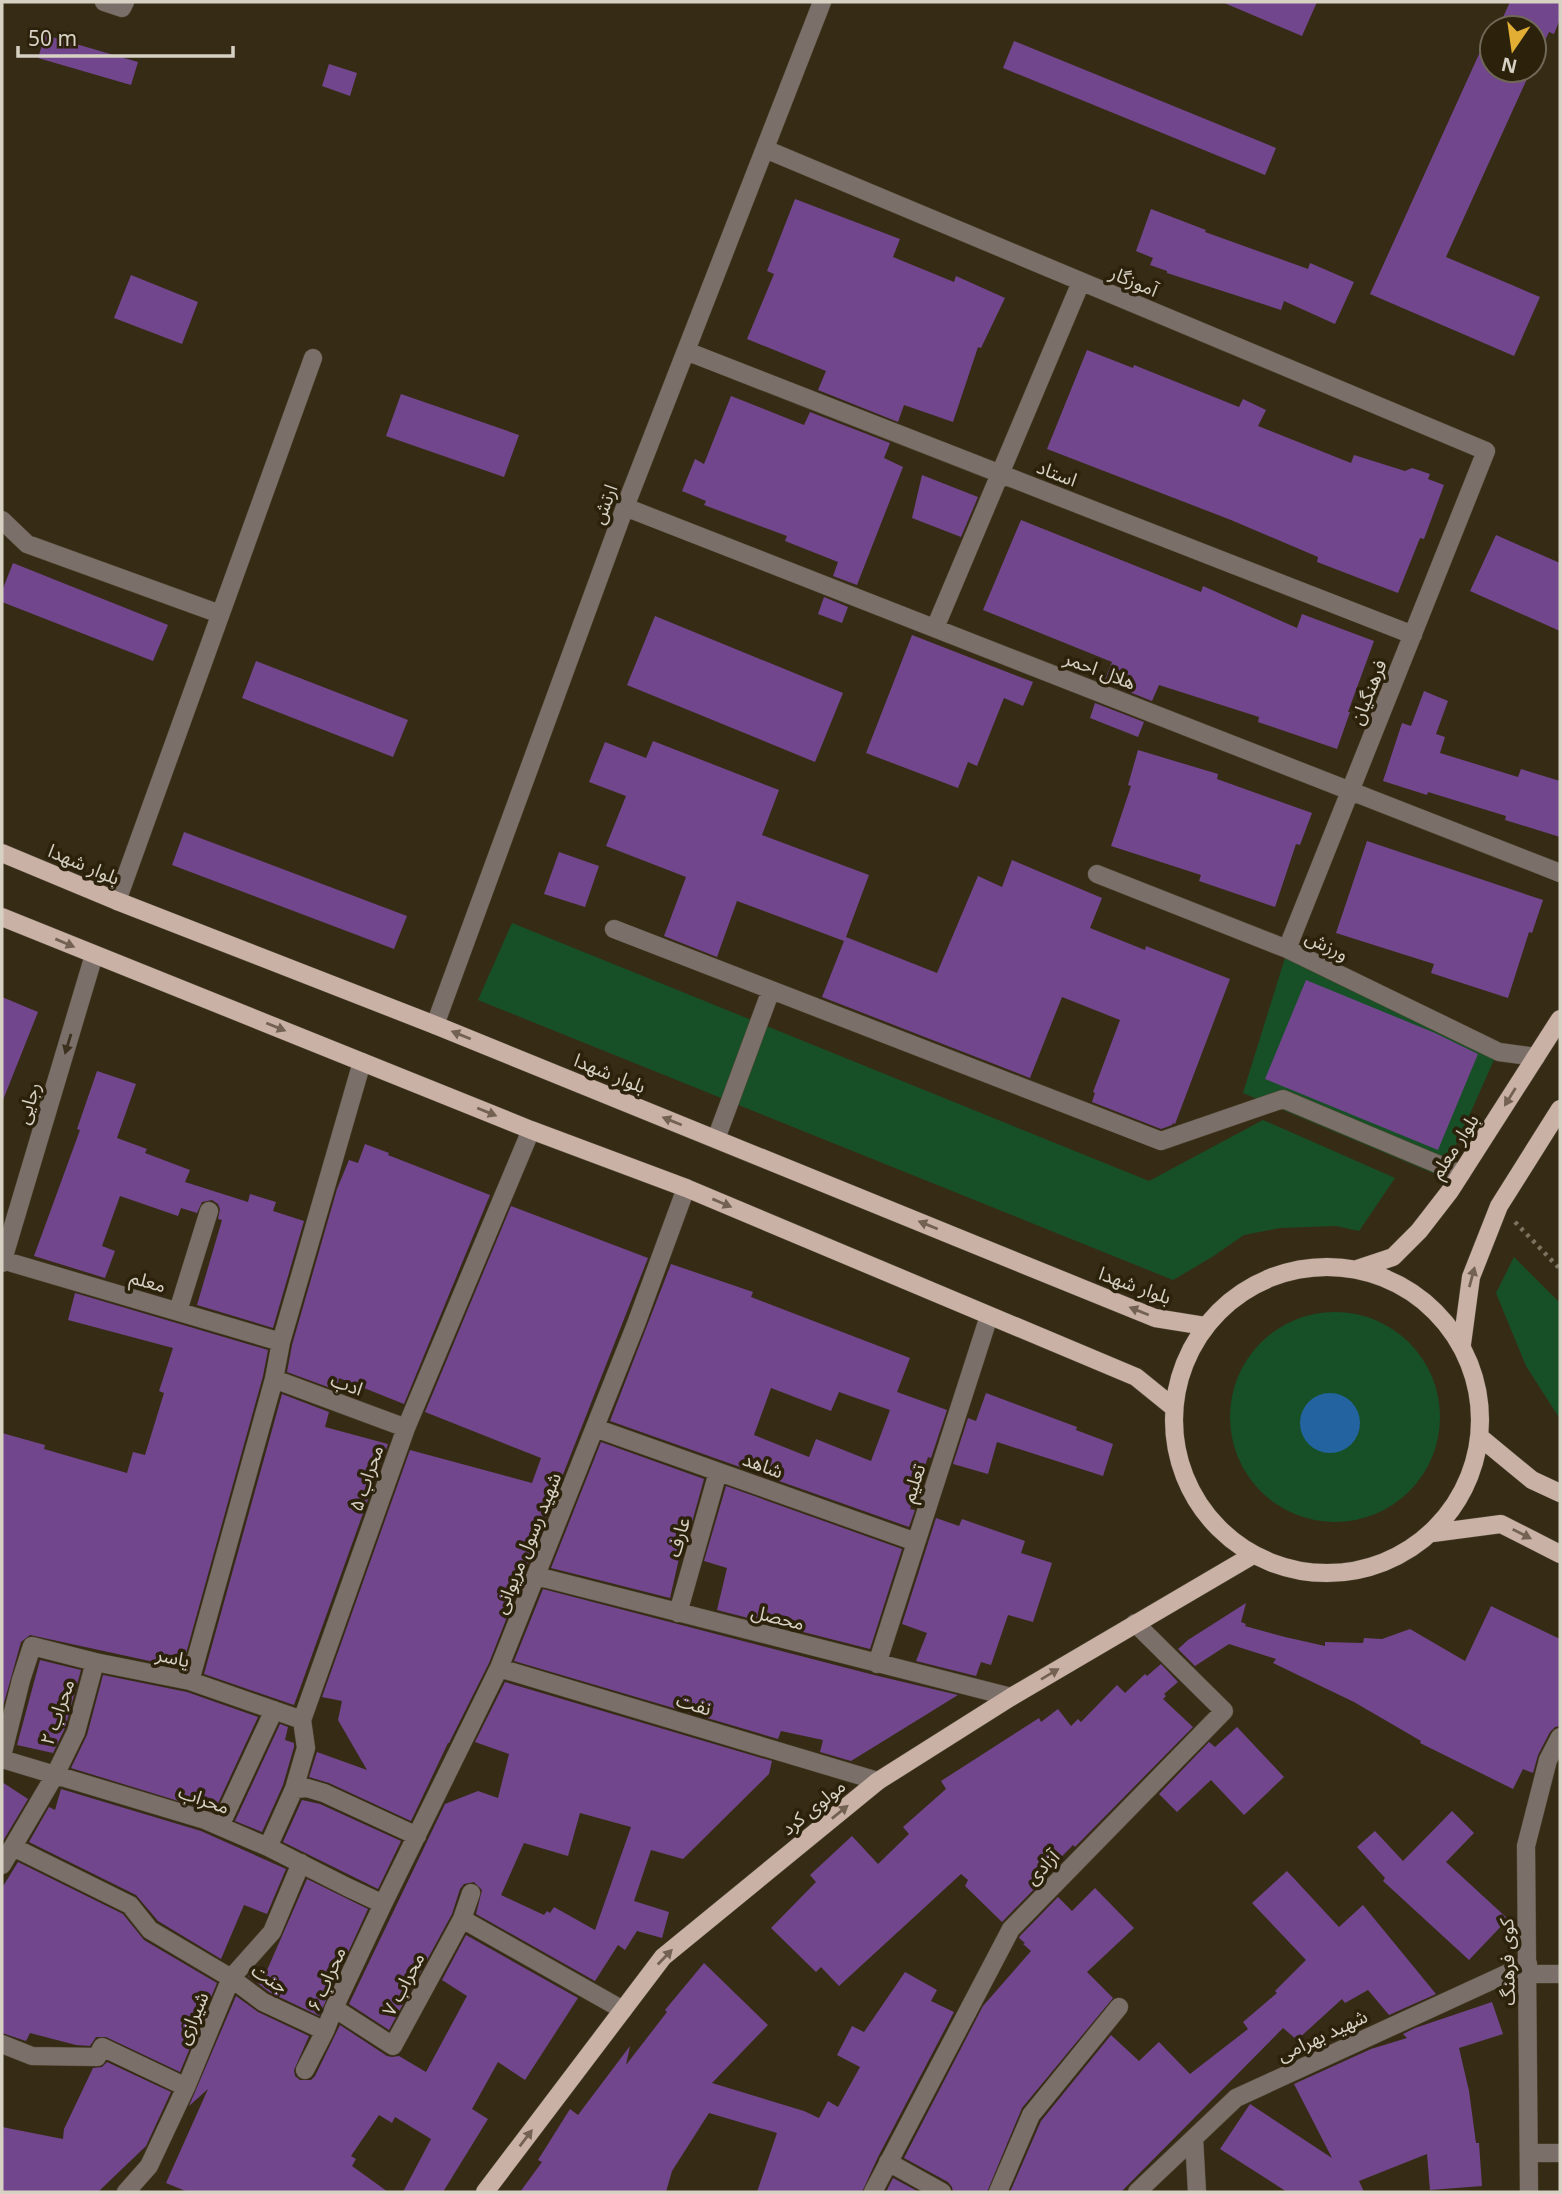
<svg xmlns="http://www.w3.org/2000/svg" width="1562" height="2194" viewBox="0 0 1562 2194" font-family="Georgia,'Noto Sans Arabic',serif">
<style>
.green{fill:#175027}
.water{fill:#2363a0}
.building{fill:#71468c;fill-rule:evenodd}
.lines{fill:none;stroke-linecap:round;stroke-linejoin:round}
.minor-casing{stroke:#534a35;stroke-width:19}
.major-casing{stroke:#534a35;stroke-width:19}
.path{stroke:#7b7260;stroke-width:4.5;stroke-dasharray:3.5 5;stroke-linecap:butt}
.minor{stroke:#7b6f6a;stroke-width:18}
.major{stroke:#c9b1a6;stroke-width:18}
.oneway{fill:#736251}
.oneway2{fill:#3c311f}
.labels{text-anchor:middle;stroke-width:7;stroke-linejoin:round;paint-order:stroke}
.street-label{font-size:19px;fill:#d7d1c4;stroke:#2c220c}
</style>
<rect width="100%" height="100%" fill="#362c16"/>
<!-- green -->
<path class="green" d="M512 923 1149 1181 1263 1120 1395 1178 1359 1231 1336 1226 1280 1228 1244 1235 1212 1257 1173 1280 478 1000Z
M1285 958 1497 1053 1442 1177 1243 1093Z
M1514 1257 1560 1303V1419L1526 1366 1496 1293Z
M1230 1417a105 105 0 1 1 210 0a105 105 0 1 1-210 0Z"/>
<!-- water -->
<path class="water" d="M1300 1423a30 30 0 1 1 60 0a30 30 0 1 1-60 0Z"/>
<!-- building -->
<path class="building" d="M1222 2H1317L1302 36Z
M1510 2H1560V19L1554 34 1549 32 1534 64V28H1498Z
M45 35 138 62 131 85 38 58Z
M1492 40V70H1531L1446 257 1540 297 1514 356 1370 294 1485 41 1491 43Z
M1014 41 1276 148 1265 175 1003 68Z
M329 64 357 73 350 96 322 86Z
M795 199 900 239 893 257 954 282 956 276 1005 298 981 348 978 347 953 422 904 405 898 422 818 390 826 371 747 339 774 274 767 271Z
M1151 209 1206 230 1205 232 1308 269 1310 263 1354 282 1335 324 1284 301 1281 310 1167 273V271L1150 265 1153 258 1136 251Z
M131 275 198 302 182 344 114 318Z
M1087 350 1133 368 1134 365 1239 407 1243 399 1266 410 1258 426 1351 463 1354 455 1405 471 1412 468 1430 474 1428 479 1444 485 1424 539 1420 538 1398 593 1317 562 1318 557 1231 520 1047 449Z
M401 394 519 435 504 477 386 436Z
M731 396 804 425 810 412 890 443 884 458 903 467 857 585 833 576 838 562 785 541 787 536 704 505 706 501 682 491 695 459 704 464Z
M922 475 978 497 961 537 912 518Z
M1021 520 1201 592 1203 586 1297 628 1302 614 1374 641 1348 712H1350L1337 749 1258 722 1259 717 1159 685 1152 701 1104 682 1112 662 983 610Z
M1496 535 1560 563V631L1470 591Z
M13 563 168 625 153 661 2 602V591Z
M824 597 848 607 842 623 818 614Z
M655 616 843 693 815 762 627 685Z
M912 635 1033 682 1023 706 1004 698 977 766 968 762 958 788 866 753Z
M256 661 408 720 393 757 242 698Z
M1424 691 1448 701 1436 734 1445 737 1440 753 1518 777 1521 769 1560 781V837L1505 820 1506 816 1428 792 1427 795 1383 781 1402 723 1411 726Z
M1095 703 1144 722 1138 737 1090 718Z
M653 741 779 790 762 835 869 875 846 937 937 973 978 876 1002 887 1012 860 1102 898 1090 928 1145 950 1146 946 1230 979 1175 1124 1173 1123 1172 1125 1161 1129 1092 1102 1095 1093 1093 1092 1120 1020 1062 997 1030 1078 822 997 844 941 737 901 717 957 664 936 686 877 606 846 626 796 589 782 605 742 646 758Z
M1138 750 1218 774 1217 779 1312 813 1300 845 1296 844 1275 907 1199 881 1201 875 1111 846 1131 786 1128 785Z
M184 832 407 916 394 949 172 865Z
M1367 841 1543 900 1532 933 1529 932 1508 998 1431 973 1434 964 1336 933Z
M559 852 599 866 585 907 544 894Z
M1306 980 1435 1033 1478 1054 1438 1150 1265 1079Z
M2 997 38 1012 3 1100H2Z
M97 1071 136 1084 117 1138 147 1149 145 1153 190 1170 185 1182 248 1202 250 1194 276 1202 273 1211 304 1221 273 1328 197 1305 222 1220 218 1219 220 1209 218 1204 212 1200 202 1202 197 1213 181 1208 178 1216 120 1196 102 1246 115 1251 105 1278 34 1256 80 1130 77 1129Z
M365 1144 389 1153 388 1155 490 1195 404 1404 339 1378 336 1390 287 1372 292 1345 337 1189 349 1160 358 1163Z
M511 1206 648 1258 489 1663 449 1743H448L411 1821 329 1783 309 1777 317 1752 367 1770 338 1720 342 1701 322 1697 410 1450 532 1483 541 1458 425 1412Z
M671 1264 753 1292 751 1297 910 1358 897 1392 947 1410 931 1458 928 1457 910 1509 915 1510 909 1527 610 1421ZM771 1388 831 1411 839 1392 890 1410 871 1461 816 1439 809 1457 754 1435Z
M75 1293 268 1350 263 1376 182 1668 30 1635 21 1642 2 1710V1433L45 1445 44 1449 127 1473 133 1452 145 1455 164 1393 159 1391 173 1348 68 1320Z
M986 1393 1077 1427 1076 1430 1113 1444 1103 1476 997 1442 988 1474 953 1464 968 1418 976 1421Z
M282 1394 329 1412 325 1427 388 1444 294 1705 204 1674Z
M601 1442 704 1479 683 1555 680 1554 670 1598 551 1568Z
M726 1486 902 1549 870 1649 717 1610 727 1568 704 1561Z
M936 1518 959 1526 962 1519 1025 1541 1021 1553 1052 1563 1033 1622 1008 1615 991 1665 981 1662 976 1676 916 1661 927 1633 902 1624Z
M543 1589 874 1675 958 1695 851 1761 820 1752 823 1740 781 1731 778 1739 514 1661Z
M1246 1603 1241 1622 1246 1624 1245 1626 1285 1637 1325 1646V1642L1363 1643 1364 1638 1382 1639 1410 1629 1465 1661 1491 1606 1560 1639V1726L1555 1727 1550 1732 1538 1755 1533 1773 1523 1769 1513 1789 1420 1743 1421 1741 1354 1702 1273 1663 1276 1659 1229 1644 1195 1666 1178 1649 1188 1640Z
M40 1660 81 1670 65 1728 53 1753 17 1745Z
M1161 1664 1178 1682 1164 1694 1166 1696 1163 1699 1193 1727 1075 1847 1073 1845 1040 1879 1042 1881 1002 1922 965 1886 968 1880 961 1874 839 1986 821 1967 816 1972 771 1928 816 1882 810 1875 852 1836 878 1864 909 1834 903 1827 946 1789 941 1781 1039 1718 1041 1722 1058 1709 1071 1726 1078 1719 1081 1722 1117 1685 1125 1693 1145 1674 1147 1676Z
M103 1675 187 1692 258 1717 214 1812 71 1768 87 1735Z
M505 1682 772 1761 769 1774 683 1859 651 1850 634 1901 669 1912 662 1938 637 1931 625 1950 618 1945 595 1981 476 1914 482 1890 474 1882 464 1884 460 1889 452 1914 389 2030 349 2004 445 1804 478 1791 498 1798 509 1754 475 1742ZM580 1813 631 1827 595 1930 554 1907 550 1913 547 1911 544 1915 501 1895 524 1843 568 1856Z
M280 1724 288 1727 285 1740 294 1743V1747L283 1785 262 1832 235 1821Z
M1237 1727 1284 1777 1244 1815 1211 1780 1177 1812 1159 1794 1209 1742 1215 1747Z
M2 1782 28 1799 3 1841 2 1840Z
M61 1789 201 1831 286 1869 267 1914 244 1905 221 1959 158 1921 136 1895 29 1842 49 1807 55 1810Z
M302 1800 320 1804 401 1841 378 1889 283 1842Z
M1452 1811 1474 1833 1446 1862 1508 1919 1469 1960 1383 1881 1385 1878 1357 1847 1375 1831 1403 1861Z
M18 1862 123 1914 144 1940 217 1983 180 2072 106 2037H96L90 2046 76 2045 30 2033 26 2041 2 2033V1888Z
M1287 1871 1339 1927 1363 1905 1436 1994 1389 2015 1368 1990 1345 2003 1342 1999 1297 2040 1283 2028 1121 2192H1010L1041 2121 1111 2035 1139 2061 1159 2042 1190 2074 1248 2029 1243 2022 1277 1993 1275 1991 1306 1960 1252 1903Z
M307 1879 368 1909 319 2016 269 1992 248 1976 252 1972 264 1977Z
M1095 1888 1134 1928 1087 1972 1113 1998 1022 2108 987 2192H953L952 2187 948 2182 904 2158 983 2006 1031 1951 1023 1944 1025 1943 1019 1938 1020 1936 1058 1897 1072 1911Z
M466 1935 578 1998 525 2080 498 2062 472 2109 488 2119 443 2192H403L431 2139 395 2117 392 2123 379 2115 351 2156 356 2159 352 2166 388 2192H188L166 2183 208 2089 189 2106 236 1996 258 2012 309 2036 294 2070 295 2076 300 2080H311L315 2076 340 2025 387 2056 392 2057 399 2056 426 2072 467 1996 442 1980Z
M704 1963 768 2025 712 2083 804 2111 819 2118 828 2101 838 2107 860 2067 837 2055 852 2026 864 2032 905 1972 937 1990 931 2001 954 2012 878 2157 862 2192H757L777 2133 709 2113 672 2171 666 2192H520L542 2162 538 2160 570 2109 578 2115 630 2046 626 2065 667 2012 665 2010Z
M1492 2002 1503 2034 1459 2048 1469 2091 1476 2143H1479L1482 2186 1430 2190 1427 2154 1359 2181 1364 2192H1287L1220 2149 1250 2104 1332 2158 1294 2084 1371 2049 1407 2038 1403 2034 1415 2028Z
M107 2062 171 2092 146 2146 98 2192H2V2127L63 2139 64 2129 93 2068 102 2067Z
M893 2178 919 2192H886Z"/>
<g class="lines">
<defs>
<path id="minor" d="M104 2 122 8 125 2
M765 149 1486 451 1287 949
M686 351 1413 635
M625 507 1560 873
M2 520 27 544 220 614
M935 628 1081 282
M1097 874 1287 949 1499 1052 1536 1057
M117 901 313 358
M614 929 1161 1141 1283 1099 1461 1174
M435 1025 625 507 822 2
M716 1139 771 990
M2 1260 281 1342
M2 1263 94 955
M178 1311 209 1211
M274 1379 406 1428
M595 1428 916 1542
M536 1576 1011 1697
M678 1613 718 1472
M877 1664 989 1316
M499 1668 878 1781
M190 1681 274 1379 281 1342 362 1062
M2 1756 21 1680 32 1646 95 1662 190 1681 302 1720
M2 1759 205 1820 268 1847 347 1887 383 1904
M294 1789 307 1788 324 1793 417 1836
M220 1826 274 1710
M13 1847 130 1905 150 1930 231 1978 263 2002 325 2031
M268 1847 294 1789 306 1748 302 1720 406 1428 531 1130
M2 1865 55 1775 76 1732 95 1662
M471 1893 462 1919 623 2010
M1528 1974H1560
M334 2008 393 2046 462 1919
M2 2044 32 2056 97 2057 102 2047 186 2087
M305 2070 325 2031 334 2008 383 1904 499 1668 636 1324 686 1188
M1530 2153H1560
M888 2162 942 2192
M126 2192 149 2166 186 2087 231 1978 272 1932 301 1863
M873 2192 1011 1929 1224 1711 1135 1623
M998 2192 1031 2115 1119 2007
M1137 2192 1194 2138
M1197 2192 1194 2138 1236 2098 1528 1964
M1529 2192 1526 1846 1548 1760 1560 1737"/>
<path id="major" d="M2 853 117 901 435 1025 1155 1318 1205 1326
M2 917 531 1130 686 1188 1136 1377 1173 1407
M1174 1420a153 153 0 1 1 306 0a153 153 0 1 1-306 0Z
M1357 1269 1393 1257 1419 1231 1450 1191 1560 1019
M1462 1344 1471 1277 1499 1206 1560 1109
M1481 1438 1532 1480 1560 1493
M1433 1533 1501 1524 1560 1554
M485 2192 663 1957 878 1781 1011 1697 1253 1555"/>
</defs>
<!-- minor casing -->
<use href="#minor" class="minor-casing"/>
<!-- major casing -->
<use href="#major" class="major-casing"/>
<!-- path -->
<path class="path" d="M1515 1222 1560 1269"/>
<!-- minor -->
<use href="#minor" class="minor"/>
<!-- major -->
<use href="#major" class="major"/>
</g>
<!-- one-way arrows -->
<defs><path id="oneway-solid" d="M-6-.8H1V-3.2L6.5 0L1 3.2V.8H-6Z" transform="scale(1.75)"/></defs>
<g class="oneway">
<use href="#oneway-solid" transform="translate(65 943) rotate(23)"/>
<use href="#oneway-solid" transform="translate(276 1027) rotate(22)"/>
<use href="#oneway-solid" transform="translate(461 1035) rotate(-158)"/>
<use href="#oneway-solid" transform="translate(1510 1097) rotate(122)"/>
<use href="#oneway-solid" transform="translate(487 1112) rotate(22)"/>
<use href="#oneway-solid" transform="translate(672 1121) rotate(-158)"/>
<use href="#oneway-solid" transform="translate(722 1203) rotate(23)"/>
<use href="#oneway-solid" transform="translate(928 1225) rotate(-158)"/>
<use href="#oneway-solid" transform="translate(1472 1277) rotate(-75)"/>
<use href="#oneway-solid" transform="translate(1139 1311) rotate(-158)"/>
<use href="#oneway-solid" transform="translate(1522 1534) rotate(27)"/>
<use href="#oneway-solid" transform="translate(1050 1674) rotate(-31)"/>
<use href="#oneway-solid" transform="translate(840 1812) rotate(-39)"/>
<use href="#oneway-solid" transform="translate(665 1957) rotate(-46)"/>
<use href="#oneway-solid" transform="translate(526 2138) rotate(-53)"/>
</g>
<use class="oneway2" href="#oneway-solid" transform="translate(68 1044) rotate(107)"/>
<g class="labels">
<!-- street labels -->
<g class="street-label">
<text transform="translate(1134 281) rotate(23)" y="7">آموزگار</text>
<text transform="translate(1057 473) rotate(21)" y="7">استاد</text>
<text transform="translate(604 504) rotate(-69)" y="7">ارتش</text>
<text transform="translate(1100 670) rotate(21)" y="7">هلال احمر</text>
<text transform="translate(1368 692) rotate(-68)" y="7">فرهنگیان</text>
<text transform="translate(84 864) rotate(23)" y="7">بلوار شهدا</text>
<text transform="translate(1327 945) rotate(26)" y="7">ورزش</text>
<text transform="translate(610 1073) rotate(22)" y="7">بلوار شهدا</text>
<text transform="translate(28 1103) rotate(-73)" y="7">رجایی</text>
<text transform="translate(1454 1146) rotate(-57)" y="7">بلوار معلم</text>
<text transform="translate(148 1281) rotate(16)" y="7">معلم</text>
<text transform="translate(1135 1285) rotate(20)" y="7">بلوار شهدا</text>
<text transform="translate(347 1384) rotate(20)" y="7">ادب</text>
<text transform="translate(763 1465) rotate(20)" y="7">شاهد</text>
<text transform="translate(366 1478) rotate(-71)" y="7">محراب ۵</text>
<text transform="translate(913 1483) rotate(-72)" y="7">تعلیم</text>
<text transform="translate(678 1537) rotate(-74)" y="7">عارف</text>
<text transform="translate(527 1543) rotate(-68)" y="7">شهید رسول مریوانی</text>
<text transform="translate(778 1617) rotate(14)" y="7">محصل</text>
<text transform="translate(173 1657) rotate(12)" y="7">یاسر</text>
<text transform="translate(694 1704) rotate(17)" y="7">نفت</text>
<text transform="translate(57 1712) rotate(-71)" y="7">محراب ۲</text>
<text transform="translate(204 1799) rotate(19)" y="7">محراب</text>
<text transform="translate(813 1807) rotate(-39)" y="7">مولوی کرد</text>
<text transform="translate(1042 1867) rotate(-46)" y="7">آزادی</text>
<text transform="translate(1507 1962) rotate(-91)" y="7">کوی فرهنگ</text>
<text transform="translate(270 1978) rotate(32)" y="7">جنت</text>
<text transform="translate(326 1979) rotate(-66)" y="7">محراب ۶</text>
<text transform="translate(403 1984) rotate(-62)" y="7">محراب ۷</text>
<text transform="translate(192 2018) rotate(-67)" y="7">شیرازی</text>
<text transform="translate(1322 2035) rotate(-25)" y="7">شهید بهرامی</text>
</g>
</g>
<!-- border -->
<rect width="1562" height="2194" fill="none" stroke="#d7d1c4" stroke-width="7"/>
<!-- north arrow -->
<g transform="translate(1513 49) rotate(193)"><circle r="33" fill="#2c220c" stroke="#706856" stroke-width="2"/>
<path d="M0-5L12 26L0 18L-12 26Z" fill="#e2af34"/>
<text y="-10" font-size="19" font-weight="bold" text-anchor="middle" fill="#d7d1c4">N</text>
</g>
<!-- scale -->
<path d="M18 46v10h215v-10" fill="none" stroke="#d7d1c4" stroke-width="3.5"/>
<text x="28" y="46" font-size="21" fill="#d7d1c4" stroke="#2c220c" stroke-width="5" paint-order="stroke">50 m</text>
</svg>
